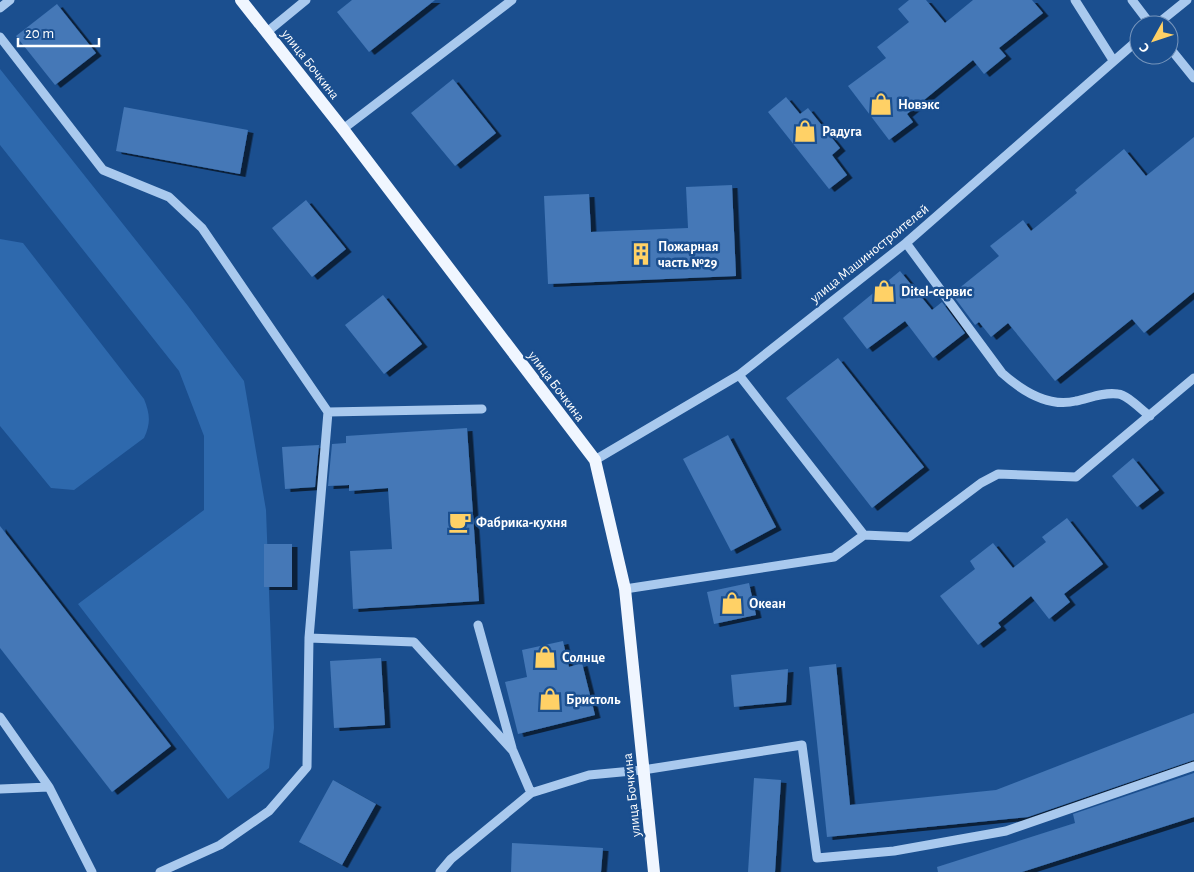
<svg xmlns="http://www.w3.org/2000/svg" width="1194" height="872" viewBox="0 0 1194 872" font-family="'Alegreya Sans',sans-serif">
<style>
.green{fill:#2e69ad}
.building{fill:#4478b7;filter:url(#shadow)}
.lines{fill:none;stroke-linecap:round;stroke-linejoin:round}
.minor{stroke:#a9c9ee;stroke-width:9}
.major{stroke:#f0f6ff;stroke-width:12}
.labels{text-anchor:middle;stroke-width:5;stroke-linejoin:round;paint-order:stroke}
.street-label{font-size:14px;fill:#fff;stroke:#1b4f8f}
.poi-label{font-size:14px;font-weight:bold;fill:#fff;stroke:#1b4f8f;text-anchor:start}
</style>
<defs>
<filter id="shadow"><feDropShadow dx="5.5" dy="3" stdDeviation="0" flood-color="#0009"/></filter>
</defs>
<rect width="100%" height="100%" fill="#1b4f8f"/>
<!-- green -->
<path class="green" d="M0 69 188 306 244 381 266 510 274 728 269 768 228 799 78 604 204 510V436L179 371 0 145Z
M0 239 23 243 144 399C150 414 151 423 144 438L74 490 51 488 0 426Z"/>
<!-- building -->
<path class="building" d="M352 0H435L369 52 337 12Z
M909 0H926L945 23 973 0H1032L1043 13 999 48 1006 56 984 74 973 60 907 114 913 122 889 140 848 86 886 58 877 47 909 22 898 9Z
M57 4 96 53 55 85 16 36Z
M453 79 496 133 455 166 411 113Z
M786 97 800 114 808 108 840 148 832 155 847 175 829 189 768 112Z
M124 107 248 130 240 174 116 151Z
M1194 137V292L1144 333 1132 319 1055 381 1008 323 991 337 979 322 975 325 952 294 999 256 990 246 1023 220 1031 231 1077 193 1075 190 1124 149 1146 176Z
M732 185 736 276 548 284 544 196 589 194 591 232 688 228 686 187Z
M306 200 346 249 312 277 272 228Z
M900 271 932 310 942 302 965 333 933 358 905 321 867 349 843 318Z
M383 295 422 344 384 374 345 325Z
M838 358 924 467 872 508 786 398Z
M467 428 479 601 353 609 350 551 392 549 388 488 349 491V485L328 486 332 444 346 443V436Z
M728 435 776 527 731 551 683 459Z
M319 445 315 487 285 489 282 447Z
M1133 458 1159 490 1137 507 1112 476Z
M1067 518 1103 564 1064 594 1070 602 1049 619 1031 596 998 623 1001 627 978 645 940 596 975 569 970 561 993 543 1013 568 1046 542 1042 537Z
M0 526 171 746 112 792 0 648Z
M264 544H292V587H264Z
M749 583 756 615 714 624 707 592Z
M563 641 569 667 582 663 595 715 518 734 505 682 527 677 522 650Z
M381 658 385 725 334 728 330 661Z
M836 664 850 805 996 790 1194 713V760L1028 817 827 837 809 667Z
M788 669 786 702 734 707 731 675Z
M1194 773V817L1022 872H938L937 867 1075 823 1073 814Z
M754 778 781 780 775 872H748Z
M333 780 376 804 342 865 299 842Z
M512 843 603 848 601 872H511Z"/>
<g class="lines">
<!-- minor -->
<path class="minor" d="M1075 0 1113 60
M1132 0 1151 25
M0 8 10 0
M1156 25 1187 0
M267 32 306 0
M0 37 103 170 169 197 202 228 328 412 482 409
M1169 47 1194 78
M343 129 512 0
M906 243 1002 373C1022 391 1048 408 1076 401 1090 398 1103 392 1118 394 1128 395 1141 410 1150 416
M739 375 864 535
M328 412 309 638 414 642 513 751 531 793
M595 460 739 375 906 243 1139 39
M625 589 834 557 864 535 909 537 981 483 998 474 1076 477 1194 378
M478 625 512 748
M0 717 49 787
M0 789 49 787 92 872
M160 872 220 845 269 811 307 767 309 638
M440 872 451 859 531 793 589 775 643 770 802 745 817 858 894 851 1006 831 1194 766"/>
<!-- major -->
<path class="major" d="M241 0 343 129 595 460 625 589 654 872"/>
</g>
<!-- icons -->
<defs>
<symbol id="shop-bare" viewBox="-9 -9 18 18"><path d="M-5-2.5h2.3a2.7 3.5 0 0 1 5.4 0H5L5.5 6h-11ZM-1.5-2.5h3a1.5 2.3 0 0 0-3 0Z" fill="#ffd166" stroke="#1b4f8f" stroke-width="2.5" paint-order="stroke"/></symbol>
<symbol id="building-bare" viewBox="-9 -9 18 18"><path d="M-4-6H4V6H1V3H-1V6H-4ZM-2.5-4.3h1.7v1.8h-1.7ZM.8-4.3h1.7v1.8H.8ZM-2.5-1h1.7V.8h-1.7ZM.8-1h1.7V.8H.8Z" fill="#ffd166" stroke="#1b4f8f" stroke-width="2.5" paint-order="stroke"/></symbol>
<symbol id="cafe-bare" viewBox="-9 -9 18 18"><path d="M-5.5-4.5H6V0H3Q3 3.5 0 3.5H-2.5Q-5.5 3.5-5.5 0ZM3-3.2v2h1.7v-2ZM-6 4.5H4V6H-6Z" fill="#ffd166" stroke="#1b4f8f" stroke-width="2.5" paint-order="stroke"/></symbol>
</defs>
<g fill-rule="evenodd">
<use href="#shop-bare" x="865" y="88" width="32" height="32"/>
<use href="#shop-bare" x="789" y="115" width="32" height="32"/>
<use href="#building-bare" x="625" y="238" width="32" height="32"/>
<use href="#shop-bare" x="868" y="275" width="32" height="32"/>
<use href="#cafe-bare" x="444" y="506" width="32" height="32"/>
<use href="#shop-bare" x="716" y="587" width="32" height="32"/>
<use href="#shop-bare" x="529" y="641" width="32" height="32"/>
<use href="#shop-bare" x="534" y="683" width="32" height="32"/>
</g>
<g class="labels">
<!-- street labels -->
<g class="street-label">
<text transform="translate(311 64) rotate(52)" y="5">улица Бочкина</text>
<text transform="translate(869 253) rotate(-39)" y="5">улица Машиностроителей</text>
<text transform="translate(557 386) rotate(53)" y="5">улица Бочкина</text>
<text transform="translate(631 795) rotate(-96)" y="5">улица Бочкина</text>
</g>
<!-- poi labels -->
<g class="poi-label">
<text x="898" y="109">Новэкс</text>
<text x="822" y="136">Радуга</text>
<text x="658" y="251">Пожарная<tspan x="658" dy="16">часть №29</tspan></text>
<text x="901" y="296">Ditel-сервис</text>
<text x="476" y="527">Фабрика-кухня</text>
<text x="749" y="608">Океан</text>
<text x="562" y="662">Солнце</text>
<text x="566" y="704">Бристоль</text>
</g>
</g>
<!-- north arrow -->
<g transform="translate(1154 40) rotate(230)"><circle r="24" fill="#1b4f8f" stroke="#7695bc"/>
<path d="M0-4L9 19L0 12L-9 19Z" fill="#ffd166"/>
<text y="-8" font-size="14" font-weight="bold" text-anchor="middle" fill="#ffffff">С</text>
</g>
<!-- scale -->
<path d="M18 38v8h81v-8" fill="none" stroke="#ffffff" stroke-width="2.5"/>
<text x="25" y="38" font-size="15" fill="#ffffff" stroke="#1b4f8f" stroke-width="4" paint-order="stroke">20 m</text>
</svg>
